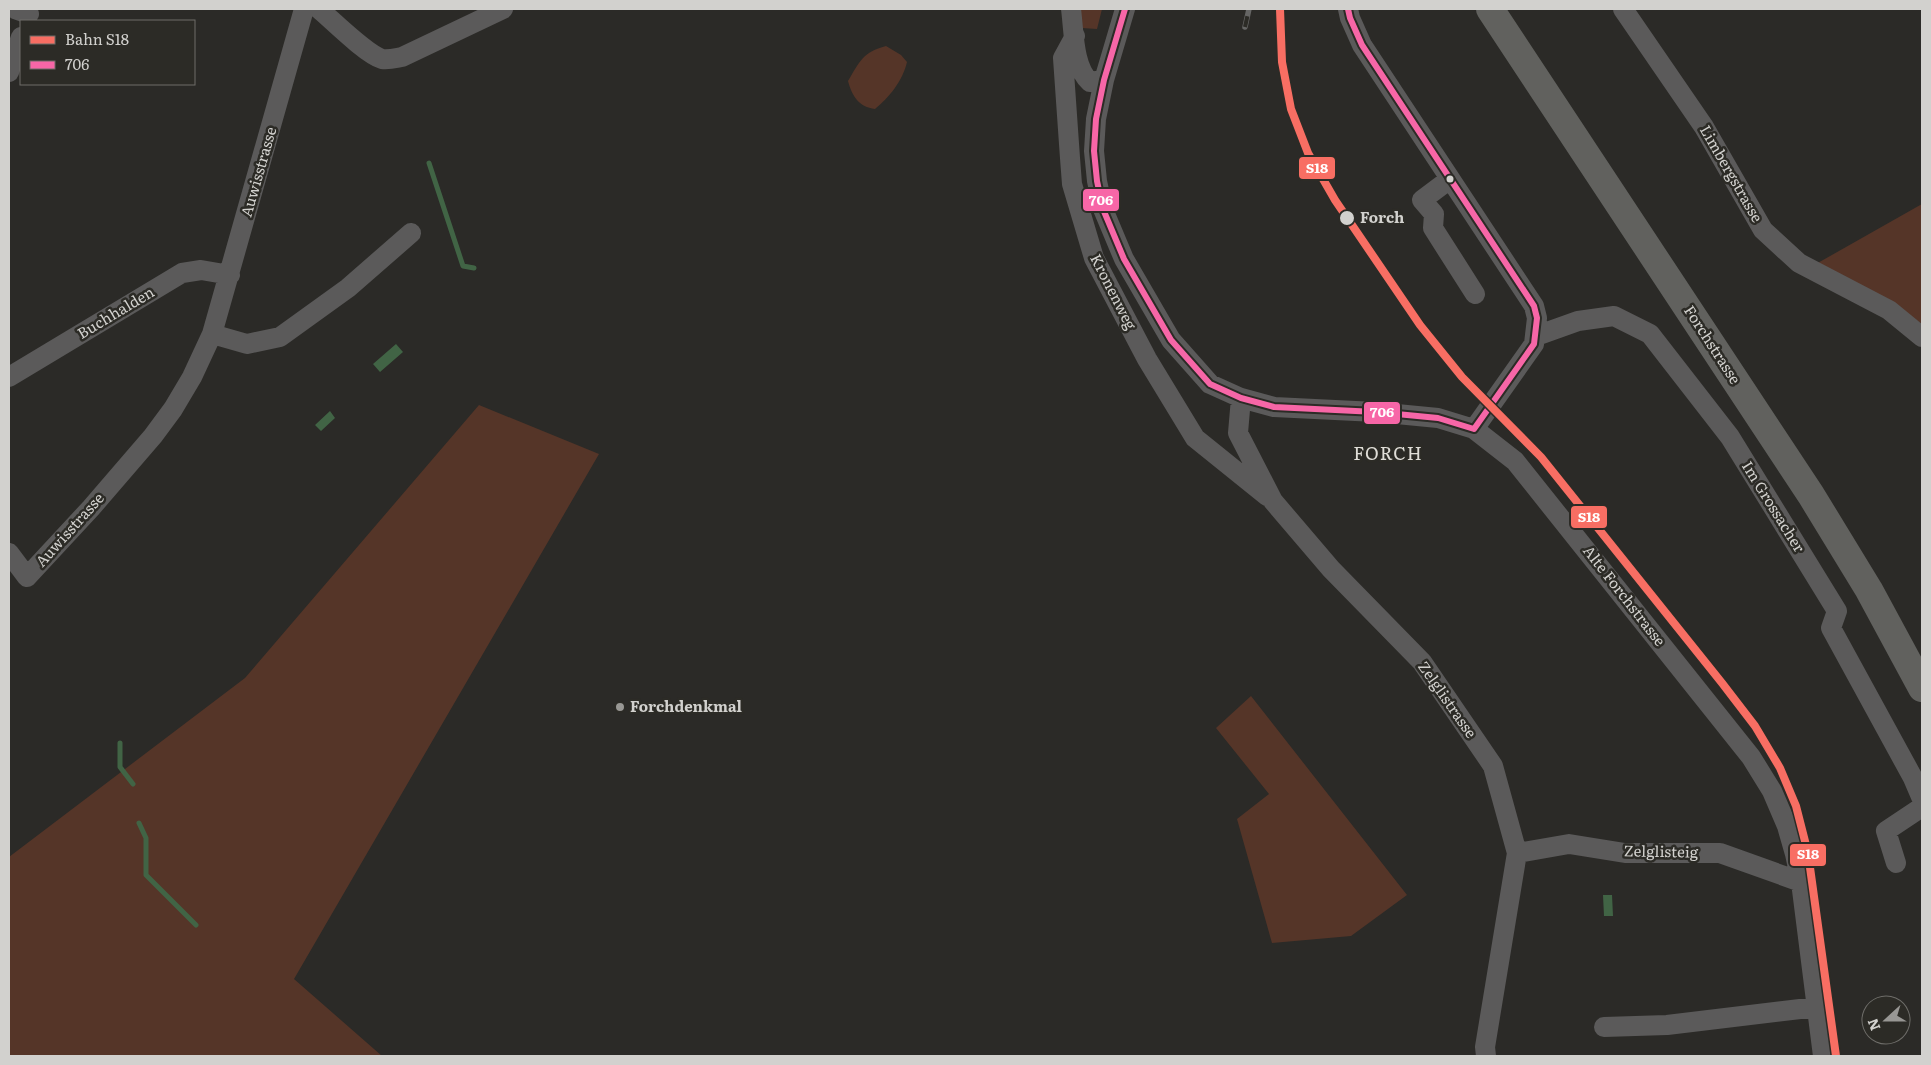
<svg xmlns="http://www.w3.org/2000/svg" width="1931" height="1065" viewBox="0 0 1931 1065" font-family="Literata,serif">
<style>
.green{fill:#553528}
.water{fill:#416445}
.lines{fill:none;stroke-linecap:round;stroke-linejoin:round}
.stream{stroke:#416445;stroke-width:5}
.minor{stroke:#5b5a5a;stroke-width:20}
.highway{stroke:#61615e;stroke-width:28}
.rail-casing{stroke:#666665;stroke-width:5.5}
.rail{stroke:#2c2b26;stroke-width:4;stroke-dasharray:11;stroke-linecap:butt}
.bus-1-casing{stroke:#2c2b26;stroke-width:10}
.bus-1{stroke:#f766a7;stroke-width:6}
.rail-1-casing{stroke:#2c2b26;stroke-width:11}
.rail-1{stroke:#f86e63;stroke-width:8}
.bus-dot{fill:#d2d1ce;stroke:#2c2b26;stroke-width:2}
.poi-dot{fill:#989794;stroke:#2c2b26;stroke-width:2}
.labels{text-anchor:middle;stroke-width:5;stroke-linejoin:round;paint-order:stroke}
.street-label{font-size:15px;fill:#d2d1ce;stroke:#2c2b26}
.stop-label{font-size:15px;font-weight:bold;fill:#d2d1ce;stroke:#2c2b26;text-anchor:start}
.poi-label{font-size:15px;font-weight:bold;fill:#d2d1ce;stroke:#2c2b26;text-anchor:start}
.quarter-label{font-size:18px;letter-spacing:1px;fill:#e0ded8;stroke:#2c2b26}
.line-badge{stroke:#2c2b26;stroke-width:2}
.badge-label{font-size:14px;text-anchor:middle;font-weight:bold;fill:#fff}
</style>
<rect width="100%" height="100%" fill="#2b2a27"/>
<!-- green -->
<path class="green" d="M1078 9H1102L1097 29 1082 28Z
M886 46 901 55 907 62C903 80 889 98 875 109 859 107 852 96 848 81 860 61 863 52 886 46Z
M1922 204V324L1894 305 1816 264Z
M479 405 599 454 294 979 382 1056H9V857L245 678Z
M1251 696 1407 895 1351 936 1272 943 1237 819 1269 794 1216 728Z"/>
<!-- water -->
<path class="water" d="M396 344 403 352 380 372 373 364Z
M330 411 335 418 321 431 315 425Z
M1603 895H1612L1613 916H1604Z"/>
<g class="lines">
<!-- stream -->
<path class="stream" d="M429 163 463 266 474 268
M120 743V767L133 784
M139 823 146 838V875L196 925"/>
<!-- minor -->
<path class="minor" d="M15 9 29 14
M319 9C333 21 366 54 382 59 389 60 396 58 402 57L503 9
M1071 9C1074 31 1073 67 1090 82L1104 80
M1125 9 1104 80 1096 119 1094 151 1097 181 1103 209 1124 259 1171 340 1210 384 1241 398 1274 407 1376 412 1438 418 1474 429 1515 461 1751 757 1772 791 1787 826 1795 854 1801 882 1823 1056
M1348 9 1350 18 1362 45 1534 306 1537 318 1534 344 1474 429
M1623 9 1704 127 1763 230 1799 263 1889 310 1922 337
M1075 36 1063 58 1070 158 1072 184 1094 258 1147 359 1195 438 1267 496
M9 72 21 37
M1450 179 1422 200 1434 214 1433 228 1475 294
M212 334 247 344 280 337 348 288 411 233
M1536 336 1578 321 1614 316 1650 334 1730 437 1837 611 1831 628 1913 778 1922 799
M9 377 182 273 201 270 230 275
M1241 398 1238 433 1273 501 1331 569 1422 662 1493 766 1517 853 1485 1047 1486 1056
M9 553 27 577 91 508 153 436 173 409 192 377 212 334 304 9
M1517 853 1569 844 1625 853H1720L1801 882
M1896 863 1886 831 1922 807
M1604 1027 1667 1025 1817 1007"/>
<!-- highway -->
<path class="highway" d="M1490 9 1811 495 1869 590 1922 688"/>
<defs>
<path id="rail" d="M1245 27 1249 9"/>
</defs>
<!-- rail casing -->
<use href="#rail" class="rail-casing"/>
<!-- rail -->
<use href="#rail" class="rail"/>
<defs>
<path id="bus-1" d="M1125 9 1104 80 1096 119 1094 151 1097 181 1103 209 1124 259 1171 340 1210 384 1241 398 1274 407 1376 412 1438 418 1474 429 1534 344 1537 318 1534 306 1362 45 1350 18 1348 9"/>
</defs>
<!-- bus-1 casing -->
<use href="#bus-1" class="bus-1-casing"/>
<!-- bus-1 -->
<use href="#bus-1" class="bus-1"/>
<defs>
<path id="rail-1" d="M1280 9 1282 62 1291 109 1308 153 1335 200 1420 325 1462 377 1541 457 1722 683 1755 726 1780 768 1796 806 1808 853 1836 1056"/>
</defs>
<!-- rail-1 casing -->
<use href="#rail-1" class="rail-1-casing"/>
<!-- rail-1 -->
<use href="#rail-1" class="rail-1"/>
</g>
<!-- markers -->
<g class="bus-dot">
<circle cx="1450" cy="179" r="4.5"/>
<circle cx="1347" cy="218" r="8"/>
</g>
<circle class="poi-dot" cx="620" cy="707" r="5"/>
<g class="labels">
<!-- street labels -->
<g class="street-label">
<text transform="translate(259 172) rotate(-74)" y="5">Auwisstrasse</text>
<text transform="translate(1731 174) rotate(60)" y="5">Limbergstrasse</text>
<text transform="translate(1113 292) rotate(63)" y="5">Kronenweg</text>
<text transform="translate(116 313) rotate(-31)" y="5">Buchhalden</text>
<text transform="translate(1712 345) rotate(57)" y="5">Forchstrasse</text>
<text transform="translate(1773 507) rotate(58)" y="5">Im Grossacher</text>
<text transform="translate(70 530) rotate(-48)" y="5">Auwisstrasse</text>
<text transform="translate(1624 596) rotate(52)" y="5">Alte Forchstrasse</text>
<text transform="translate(1447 700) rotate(55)" y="5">Zelglistrasse</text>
<text transform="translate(1661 852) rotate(1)" y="5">Zelglisteig</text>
</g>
<!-- stop labels -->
<g class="stop-label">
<text x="1360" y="223">Forch</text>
</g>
<!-- poi labels -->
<g class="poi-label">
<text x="630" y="712">Forchdenkmal</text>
</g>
<!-- quarter labels -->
<g class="quarter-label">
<text x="1388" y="460">FORCH</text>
</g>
</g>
<g class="line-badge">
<rect x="1298" y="156" width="38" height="24" rx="5" fill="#f86e63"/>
<rect x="1082" y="188" width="38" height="24" rx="5" fill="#f766a7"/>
<rect x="1363" y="401" width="38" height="24" rx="5" fill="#f766a7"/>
<rect x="1570" y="505" width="38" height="24" rx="5" fill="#f86e63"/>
<rect x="1789" y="843" width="38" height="24" rx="5" fill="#f86e63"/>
</g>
<g class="badge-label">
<text x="1317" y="173">S18</text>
<text x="1101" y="205">706</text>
<text x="1382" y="417">706</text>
<text x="1589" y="522">S18</text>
<text x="1808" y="859">S18</text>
</g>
<!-- border -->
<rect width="1931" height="1065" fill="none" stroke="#d2d1ce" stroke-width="20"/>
<!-- legend -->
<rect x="20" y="20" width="175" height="65" fill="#2c2b26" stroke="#6e6d69"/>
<rect x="30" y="36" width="25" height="8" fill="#f86e63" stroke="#6e6d69"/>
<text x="65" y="45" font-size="15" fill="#d2d1ce">Bahn S18</text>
<rect x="30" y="61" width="25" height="8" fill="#f766a7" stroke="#6e6d69"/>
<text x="65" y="70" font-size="15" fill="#d2d1ce">706</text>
<!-- north arrow -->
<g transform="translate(1886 1020) rotate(249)"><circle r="24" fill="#2c2b26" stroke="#6e6d69"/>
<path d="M0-4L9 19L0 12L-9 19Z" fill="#989794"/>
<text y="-8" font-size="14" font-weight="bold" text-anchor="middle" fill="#d2d1ce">N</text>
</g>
</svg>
